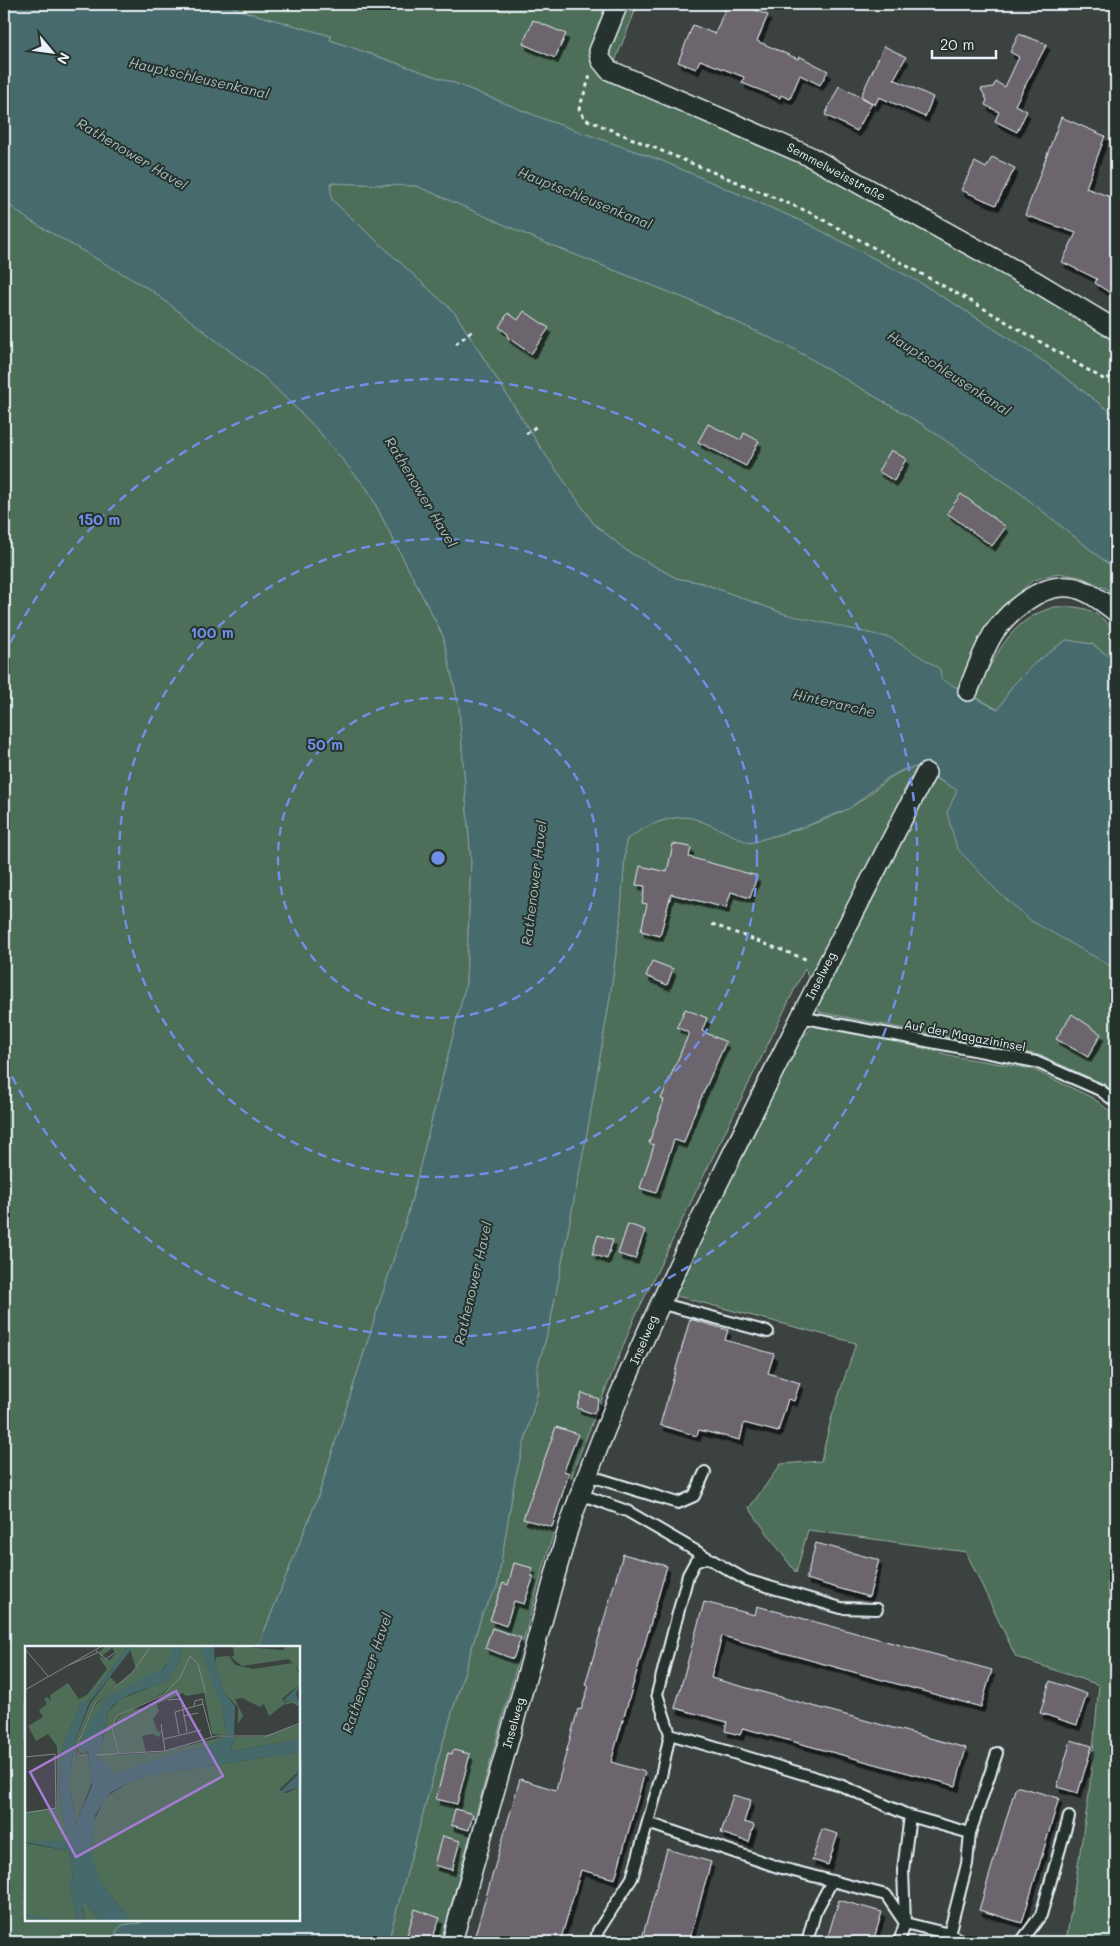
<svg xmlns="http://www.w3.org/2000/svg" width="1120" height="1946" viewBox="0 0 1120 1946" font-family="Mali,sans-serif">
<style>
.green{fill:#4e6e58;stroke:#9bb0a8}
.water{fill:#466a6c;stroke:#87a0a4}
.building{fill:#6c656d;stroke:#e8f1f8;filter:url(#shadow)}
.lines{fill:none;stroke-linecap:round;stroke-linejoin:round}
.lane-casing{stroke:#e8f1f8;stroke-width:14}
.street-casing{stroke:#e8f1f8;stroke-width:22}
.path{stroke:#e8f1f8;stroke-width:3;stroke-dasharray:4 4;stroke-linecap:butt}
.lane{stroke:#26332d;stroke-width:10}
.street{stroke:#26332d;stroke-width:19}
.ring{fill:none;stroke:#6e8fe5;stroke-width:2.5;stroke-dasharray:9 6}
.labels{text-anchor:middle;stroke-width:4;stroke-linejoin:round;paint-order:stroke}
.street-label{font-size:12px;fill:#e8f1f8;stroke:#26332d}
.water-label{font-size:14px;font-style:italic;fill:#a7bbc0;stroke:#26332d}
.inset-river{fill:none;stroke:#466a6c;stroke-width:2.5}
.inset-road{fill:none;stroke:#80888a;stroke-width:1}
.view{fill:#a77bd6;fill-opacity:0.15;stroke:#a77bd6;stroke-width:2.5}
.inset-edge{fill:none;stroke:#e8f1f8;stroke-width:2.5}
.centre{fill:#6e8fe5;stroke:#26332d;stroke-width:2.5}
.ring-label{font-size:15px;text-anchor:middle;font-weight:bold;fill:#6e8fe5;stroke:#26332d;stroke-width:4;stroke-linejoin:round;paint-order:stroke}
</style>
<defs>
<filter id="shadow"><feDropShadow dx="3" dy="5.5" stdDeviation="0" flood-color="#0009"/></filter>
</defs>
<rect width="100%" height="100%" fill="#3b4240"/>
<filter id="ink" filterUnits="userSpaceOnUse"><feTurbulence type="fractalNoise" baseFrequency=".02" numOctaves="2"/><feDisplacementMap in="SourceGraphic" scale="10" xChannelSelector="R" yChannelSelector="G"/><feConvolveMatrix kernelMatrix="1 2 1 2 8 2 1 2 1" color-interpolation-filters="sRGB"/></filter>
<g filter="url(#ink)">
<!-- green -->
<path class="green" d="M227 4H638L607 81 791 155 1116 336V416L1046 363 977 318 917 281 808 224 660 160 549 121 454 83 330 40 331 36 239 10Z
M330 183 417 186 541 241 694 302 794 349 922 424 1015 489 1116 570V598L1107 589 1081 577 1057 573 1032 581 1007 604 986 627 958 688 785 614 702 583 676 578 627 551 594 524 538 444 455 313 332 200Z
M4 201 29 220 151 290 265 378 315 427 368 490 443 636 459 707 471 862 466 984 408 1214 318 1497 258 1647H26V1920H144L141 1923C118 1926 124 1920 110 1942H4Z
M1054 607C1087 606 1092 608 1116 631V662L1092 644 1066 640 1034 664 1012 686 999 710 974 696C995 658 1008 620 1054 607Z
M917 767 903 792 918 803 931 776 958 790 1098 957 1116 969V1093L1106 1085 1039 1055 819 1012 805 968 634 1319 576 1463 548 1551 441 1942H388L437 1762 482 1614 497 1586 515 1478 538 1391 537 1369 550 1324 589 1122 610 997 620 923 626 840C643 827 664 817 686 817 697 817 738 838 750 843 783 833 818 825 849 808 874 795 888 771 917 767Z
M815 1025 899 1042 957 1057 1032 1069 1093 1098 1116 1116V1582L1107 1583 1116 1633V1942H1066L1089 1794 1099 1685 1016 1657 966 1552 808 1530 796 1573 749 1508 781 1464 821 1461 831 1419 856 1343 673 1295 797 1042Z"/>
<!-- water -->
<path class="water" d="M4 4H227L239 10 331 36 330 40 454 83 549 121 660 160 808 224 917 281 977 318 1046 363 1116 416V570L1015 489 922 424 794 349 694 302 541 241 417 186 330 183 332 200 455 313 538 444 594 524 627 551 676 578 702 583 785 614 891 638 940 669 941 679 998 710 1012 686 1034 664 1066 640 1092 644 1116 662V969L1030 920 998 892 957 848 947 813 957 790 917 767 904 769 886 779 850 808 806 826 750 843C737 838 697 817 686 817 664 817 643 827 626 840L620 923 610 997 589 1122 550 1324 537 1369 538 1391 515 1478 497 1587 482 1614 437 1762 388 1942H110C124 1920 118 1926 141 1923L144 1920H299V1647H258L318 1497 408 1214 466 984 471 862 459 707 443 636 368 490 315 427 265 378 151 290 29 220 4 201Z"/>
<!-- building -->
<path class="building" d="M727 4H740L768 15 757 41 798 59 799 56 828 71 820 85 800 75 790 99 781 95 780 98 742 83 744 77 700 60 696 69 678 62 693 25 715 34Z
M533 20 566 34 555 58 523 44Z
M1019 34 1047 44 1015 105 1027 111 1017 132 995 121 999 112 985 105 987 100 981 89 993 87 996 82 1005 87 1019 57 1010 52Z
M884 46 906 57 894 79 933 97 925 117 879 97 875 105 861 96Z
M839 86 872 103 857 131 825 115Z
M1061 117 1105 136 1086 188 1116 199V297L1095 283 1097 279 1062 262 1076 233 1025 215Z
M992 157 1015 168 996 205 961 190 975 162 986 168Z
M524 311 549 328 531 354 507 337 508 334 499 327 508 313 518 320Z
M708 424 741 440 744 433 759 441 746 466 698 442Z
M891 450 906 459 894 481 878 471Z
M961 494 1006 527 992 546 947 513Z
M673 844 691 847 689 857 757 876 750 898 731 892 726 908 671 894 660 936 641 931 647 904 642 903 645 886 636 885 640 866 667 872Z
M652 961 673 969 667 985 646 976Z
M685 1009 707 1018 702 1031 726 1042 694 1114 684 1143 674 1140 656 1193 640 1188 654 1145 649 1143 664 1100 661 1099 689 1033 677 1027Z
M1072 1014 1101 1034 1088 1057 1056 1039Z
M628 1224 645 1230 635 1259 618 1254Z
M598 1235 613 1240 607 1259 592 1254Z
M690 1319 728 1330 725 1340 774 1354 768 1373 800 1383 794 1401 788 1399 778 1432 744 1423 740 1440 699 1430 697 1436 660 1425Z
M582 1393 599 1399 594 1414 577 1408Z
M556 1427 578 1434 564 1471 569 1473 552 1527 523 1519Z
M816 1543 879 1560 869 1597 806 1579Z
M623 1554 667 1566 611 1762 645 1772 615 1879 581 1870 560 1942H473L520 1779 556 1790 578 1709 581 1710 589 1686 585 1685Z
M514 1563 533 1568 531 1576H534L524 1604 514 1601 506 1626 490 1620 503 1583 508 1585Z
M704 1602 755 1615 757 1606 992 1670 981 1707 722 1636 711 1678 966 1748 956 1786 743 1728 740 1735 725 1731 727 1722 675 1708Z
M492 1628 521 1638 513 1659 485 1648Z
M1050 1681 1087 1694 1077 1725 1040 1713Z
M1071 1740 1092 1746 1078 1793 1057 1787Z
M453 1750 470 1754 457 1804 436 1799 448 1753 452 1754Z
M1016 1786 1059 1798 1022 1923 979 1910Z
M733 1795 751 1800 744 1822 754 1825 749 1842 721 1833Z
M455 1809 473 1814 469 1830 451 1825Z
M822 1829 838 1834 828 1865 812 1860Z
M442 1836 460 1841 452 1870 434 1865Z
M667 1849 711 1862 689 1942H641Z
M839 1900 882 1912 873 1942H826Z
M415 1909 440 1918 431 1942H405Z"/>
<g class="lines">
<defs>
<path id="lane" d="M800 1017 1036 1062 1100 1090 1116 1102
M659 1303 768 1332
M587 1475 678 1503 694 1496 705 1472
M580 1494 627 1511 746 1580 841 1608 877 1609
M670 1734 840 1785 910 1816 903 1870 905 1923 899 1942
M910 1816 970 1833 967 1864 949 1934
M648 1823 778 1867 886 1895 905 1923 949 1934 964 1942
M970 1833 997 1753
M595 1942 598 1931 632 1878 661 1776 670 1734 657 1694 688 1575 695 1562 705 1558
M807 1942 815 1913 832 1881
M1021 1942 1041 1915 1069 1817"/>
<path id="street" d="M618 4 599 51 601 60 609 70 809 156 1033 280 1116 330
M968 691C976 672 983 649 995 631 1010 610 1041 584 1069 587 1086 588 1103 602 1116 612
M452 1942 568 1529C611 1403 669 1283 728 1163 792 1032 859 903 926 773"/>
</defs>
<!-- lane casing -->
<use href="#lane" class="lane-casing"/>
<!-- street casing -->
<use href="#street" class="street-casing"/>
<!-- path -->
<path class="path" d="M590 76 579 109 585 119 809 212 976 304 1105 380 1116 374
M456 344 474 329
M526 434 538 425
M712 924 808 960"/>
<!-- lane -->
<use href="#lane" class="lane"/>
<!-- street -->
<use href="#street" class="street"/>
</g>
</g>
<!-- distance rings -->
<g class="ring">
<circle cx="438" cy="858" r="160"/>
<circle cx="438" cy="858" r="319"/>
<path d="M4 656A479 479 0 1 1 4 1060"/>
</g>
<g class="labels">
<!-- street labels -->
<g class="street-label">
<text transform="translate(836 172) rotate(28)" y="4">Semmelweisstraße</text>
<text transform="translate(821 976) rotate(-63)" y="4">Inselweg</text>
<text transform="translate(965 1036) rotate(11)" y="4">Auf der Magazininsel</text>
<text transform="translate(644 1340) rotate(-67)" y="4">Inselweg</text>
<text transform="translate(514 1723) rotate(-74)" y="4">Inselweg</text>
</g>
<!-- water labels -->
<g class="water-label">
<text transform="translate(199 78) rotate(13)" y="5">Hauptschleusenkanal</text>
<text transform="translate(132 154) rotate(31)" y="5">Rathenower Havel</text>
<text transform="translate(585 198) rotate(22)" y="5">Hauptschleusenkanal</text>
<text transform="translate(949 373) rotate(33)" y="5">Hauptschleusenkanal</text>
<text transform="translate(421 492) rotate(59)" y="5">Rathenower Havel</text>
<text transform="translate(834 703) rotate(13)" y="5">Hinterarche</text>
<text transform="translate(534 883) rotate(-83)" y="5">Rathenower Havel</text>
<text transform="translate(473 1283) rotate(-77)" y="5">Rathenower Havel</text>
<text transform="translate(367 1673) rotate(-71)" y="5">Rathenower Havel</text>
</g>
</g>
<!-- overview -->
<g transform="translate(25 1646)">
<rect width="275" height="275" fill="#3b4240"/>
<path d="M81 0H103L62 56H56L38 100 34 141 42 197 0 196V166L32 162V100L23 88 11 95 3 80 18 71 14 64 22 58 19 53 22 51 26 55 25 49 43 37 54 53 62 49 82 23 74 11 85 14 91 7 87 2 76 11 74 6ZM109 0H149L145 13 134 27 81 52 55 99 63 108 54 107 52 102 55 92 72 57 111 23 105 3ZM158 0H175L196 55 201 89 187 88 179 47 161 50 158 47 132 58 134 65 128 73 133 86 137 85 134 91 127 88 117 90 121 106 94 107 88 83 93 71 106 64 125 61 149 38 137 48 92 70 87 82 93 107 91 109 137 106 200 90 184 101 150 107 88 129 71 110 78 95 83 66 94 54 143 34 154 16ZM208 0 258 4 262 0H275V26L264 13 217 20 206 11 209 10ZM204 10 210 19 228 23 268 17 275 29V38L257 53 259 57 268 53 275 59V61L267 57 258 59 244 70 239 58 235 61 217 52 210 53 218 70 213 78V61L199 47 190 18 191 11ZM85 31 92 38 71 55 49 103 52 109 63 110 67 136 51 178 44 136 49 98 65 58ZM275 78V93L209 105 205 104 211 91H237ZM275 106 274 125 254 144 261 147 275 141V275H106L76 237 68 219 66 206 69 175 81 151 106 135 126 129ZM0 197 44 205 48 230 45 238 52 275H0ZM61 256 64 261 76 275H60L57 258Z" fill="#4e6e58"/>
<path d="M103 0H109L64 57 49 98 44 136 51 178 67 140 63 106 54 102 65 76 81 52 140 21 149 0H158L154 16 144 34 104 49 89 58 83 66 77 98 71 110 83 119 87 128 150 107 184 101 200 90 211 91 205 103 209 105 275 93V106L126 129 106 135 85 147 70 169 66 206 76 237 106 275H76L60 256 57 262 60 275H52L45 238 48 230 44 205 0 196 34 195 42 198 34 141 38 100 56 56H62ZM175 0H189L190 18 199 47 210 60 209 89H201L196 55 192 52ZM275 38 271 48 275 59 268 54 257 56ZM275 119V141L253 148 272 129Z" fill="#466a6c"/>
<path class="inset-river" d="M0 269 29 275"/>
<path class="inset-road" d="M0 3 23 30M73 6 81 13 91 6M44 19 72 7V4M0 44 77 0M143 54 156 53 162 86M169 60 170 55 177 53 178 58M158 70 173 67M136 78 140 105M154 88 150 66 178 58 187 92M139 93 176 84M94 108 87 82 92 70 138 49 155 32 165 10 173 18 181 48M63 109H54L50 103 71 56 107 27 126 0M71 109 140 105 191 90H242L275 77M0 111 30 108 31 162 0 167"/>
<path class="view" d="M151 45 198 130 51 211 5 126Z"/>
<rect width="275" height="275" class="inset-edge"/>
</g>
<circle cx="438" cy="858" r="8" class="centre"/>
<g class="ring-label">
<text x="99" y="525">150 m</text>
<text x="212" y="638">100 m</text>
<text x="325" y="750">50 m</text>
</g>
<!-- margin -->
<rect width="1120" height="1946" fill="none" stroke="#26332d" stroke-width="20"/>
<rect x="10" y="10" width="1100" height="1926" fill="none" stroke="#e8f1f8" stroke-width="2" filter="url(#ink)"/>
<!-- north arrow -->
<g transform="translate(52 52) rotate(119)" stroke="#26332d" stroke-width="4" paint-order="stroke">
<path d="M0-4L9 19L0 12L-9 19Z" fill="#e8f1f8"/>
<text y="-8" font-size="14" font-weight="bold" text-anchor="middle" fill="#e8f1f8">N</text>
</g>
<!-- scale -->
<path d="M932 50v8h64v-8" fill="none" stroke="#e8f1f8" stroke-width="2.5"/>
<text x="940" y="50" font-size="15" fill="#e8f1f8" stroke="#26332d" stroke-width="4" paint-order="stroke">20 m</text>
</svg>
